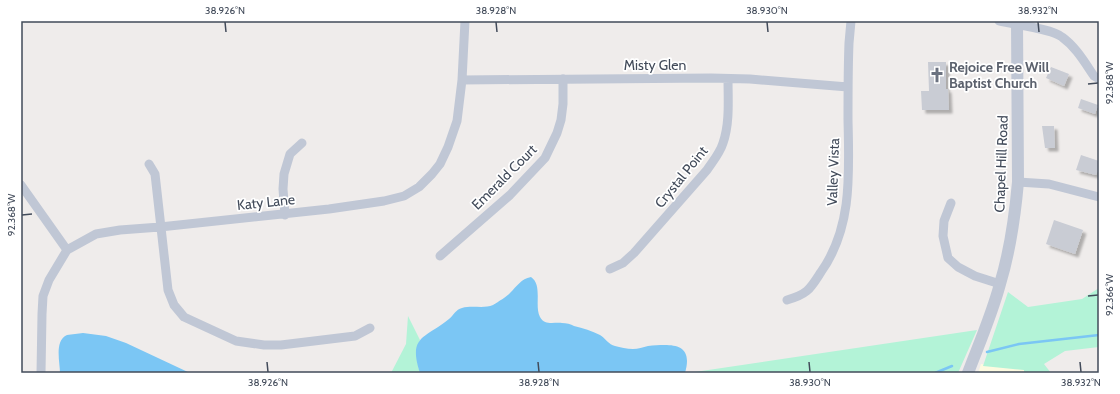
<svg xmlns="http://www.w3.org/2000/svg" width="1120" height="394" viewBox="0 0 1120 394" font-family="Cabin,sans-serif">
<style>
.commercial{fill:#fdfae0}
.green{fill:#b3f3d7}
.water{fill:#7bc6f4}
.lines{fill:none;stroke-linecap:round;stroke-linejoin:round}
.stream{stroke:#7bc6f4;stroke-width:2.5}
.building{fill:#c9ccd4;filter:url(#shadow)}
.minor{stroke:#c0c7d5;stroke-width:9}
.tertiary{stroke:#c0c7d5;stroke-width:12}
.ticks{fill:none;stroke:#424b5a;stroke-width:1.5}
.labels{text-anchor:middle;stroke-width:3.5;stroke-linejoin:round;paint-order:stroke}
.street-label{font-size:14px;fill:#424b5a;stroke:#fff}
.worship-label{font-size:14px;font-weight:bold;fill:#5b616d;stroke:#fff;text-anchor:start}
.neatline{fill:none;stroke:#424b5a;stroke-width:1.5}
.ticks-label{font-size:10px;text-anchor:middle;fill:#424b5a}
</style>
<defs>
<filter id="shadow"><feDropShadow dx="3.5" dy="3.5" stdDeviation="1" flood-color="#0004"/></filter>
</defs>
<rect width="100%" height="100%" fill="#efeceb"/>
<!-- commercial -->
<path class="commercial" d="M981 364 1026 368V373H978Z"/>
<!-- green -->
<path class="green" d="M1099 288V347L1065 351 1044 364 1051 373H1024V370L983 366 1008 292 1028 307 1082 299Z
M408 316 420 340C415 349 417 363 420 373H391L406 344Z
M977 330 958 373H688Z"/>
<!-- water -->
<path class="water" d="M531 277C543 285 534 306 540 317 545 326 554 322 562 323 566 323 571 324 574 326 583 328 592 331 600 335 605 338 609 345 615 346 620 347 627 349 633 349 638 349 643 347 648 346 671 344 694 342 685 373H420C408 336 424 339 449 319 453 316 456 309 462 308 472 305 484 309 493 305 495 304 509 295 510 293 517 286 521 279 531 277Z
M83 333 106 336 126 343 190 373H60C60 362 54 341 67 335 72 334 78 334 83 333Z"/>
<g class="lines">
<!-- stream -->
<path class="stream" d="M987 352 1019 344 1099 335
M935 373 952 366"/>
</g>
<!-- building -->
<path class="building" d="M928 62H946V89H948L949 110H922L921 91H929Z
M1051 67 1069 74 1064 86 1046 78Z
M1081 99 1098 105 1095 114 1078 108Z
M1042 126H1054L1055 148H1045Z
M1081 155 1099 161V167L1096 175 1076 170Z
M1054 220 1083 230 1075 254 1046 244Z"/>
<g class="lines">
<!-- minor -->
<path class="minor" d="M999 21C1015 25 1050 28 1062 37 1076 47 1085 63 1094 76L1099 79
M462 80 711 78 750 79 848 87
M149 164 155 174 168 290 174 305 184 317 236 341 264 345H281L355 336 370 328
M1018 182 1049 184 1099 197
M21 185 67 250
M951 203 944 221 943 236 948 258 958 267 975 276 1000 284
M285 215 283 189 284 174 290 154 302 143
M440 256 510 195 545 158 557 133 561 120 563 104V79
M610 269 623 263 634 253 707 170C713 161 720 153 723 143 730 123 728 99 728 79
M787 300C808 294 810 289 821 272 853 227 849 172 848 119 848 94 848 68 849 43L851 21
M41 373 42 314 43 296 49 280 67 250 96 234 120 230 160 227 329 209 384 201 404 196 419 187 432 174 440 164 448 147 457 121 462 80 465 21"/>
<!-- tertiary -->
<path class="tertiary" d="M968 373C979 344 992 314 1000 284 1010 251 1015 216 1018 182L1017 21"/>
</g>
<!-- ticks -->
<path class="ticks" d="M225 22 226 32M496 22 497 32M767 22 768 32M1038 22 1039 32M1088 84 1098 83M22 215 32 214M1088 296 1098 295M267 362 268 372M538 362 539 372M809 362 810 372M1080 362 1081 372"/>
<!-- icons -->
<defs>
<symbol id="church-bare" viewBox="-9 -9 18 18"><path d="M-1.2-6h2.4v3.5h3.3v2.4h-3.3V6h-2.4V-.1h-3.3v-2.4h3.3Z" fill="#6b7280" stroke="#fff" stroke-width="2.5" paint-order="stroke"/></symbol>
</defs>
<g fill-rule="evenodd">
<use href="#church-bare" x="926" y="64" width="22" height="22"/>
</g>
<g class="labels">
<!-- street labels -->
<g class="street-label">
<text x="655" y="70">Misty Glen</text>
<text transform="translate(1001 164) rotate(-88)" y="5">Chapel Hill Road</text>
<text transform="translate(833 172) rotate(-88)" y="5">Valley Vista</text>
<text transform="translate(504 177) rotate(-45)" y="5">Emerald Court</text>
<text transform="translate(681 177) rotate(-51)" y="5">Crystal Point</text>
<text transform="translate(266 202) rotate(-6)" y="5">Katy Lane</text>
</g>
<!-- worship labels -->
<g class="worship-label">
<text x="949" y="72">Rejoice Free Will<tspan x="949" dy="16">Baptist Church</tspan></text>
</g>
</g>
<!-- border -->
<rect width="1120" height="394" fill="none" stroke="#ffffff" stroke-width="44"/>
<rect x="22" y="22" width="1076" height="350" class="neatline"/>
<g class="ticks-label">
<text x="225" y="14">38.926°N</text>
<text x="496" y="14">38.928°N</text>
<text x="767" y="14">38.930°N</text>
<text x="1038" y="14">38.932°N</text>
<text transform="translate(1109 83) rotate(-90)" y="4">92.368°W</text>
<text transform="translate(11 215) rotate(-90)" y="4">92.368°W</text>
<text transform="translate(1109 295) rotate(-90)" y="4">92.366°W</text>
<text x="268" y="386">38.926°N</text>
<text x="539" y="386">38.928°N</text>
<text x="810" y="386">38.930°N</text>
<text x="1081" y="386">38.932°N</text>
</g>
</svg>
